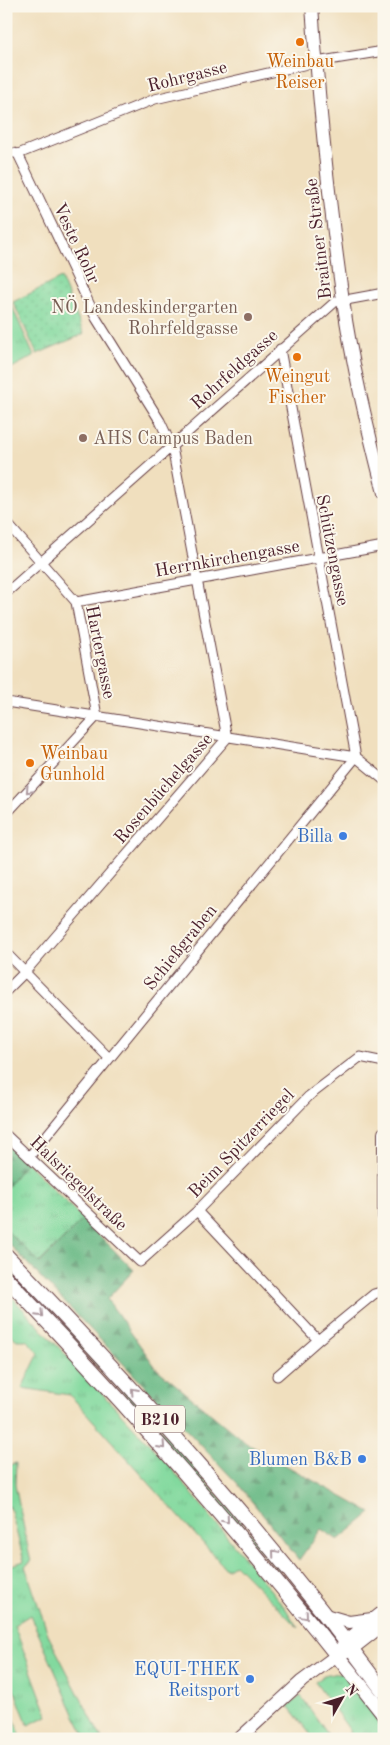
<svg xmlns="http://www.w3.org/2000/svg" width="390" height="1745" viewBox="0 0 390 1745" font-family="'Old Standard TT',serif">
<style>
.grass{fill:url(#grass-tufts);stroke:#667c64}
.forest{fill:url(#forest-firs);stroke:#5a6c58}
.park{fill:url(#park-dots);stroke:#667c64}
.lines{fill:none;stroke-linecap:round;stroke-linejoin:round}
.street-casing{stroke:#633c41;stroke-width:11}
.secondary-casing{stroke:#633c41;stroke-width:14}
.primary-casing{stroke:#633c41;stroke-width:16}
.street{stroke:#fff;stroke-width:9}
.secondary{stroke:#fff;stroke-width:12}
.primary{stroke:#fff;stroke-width:14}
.oneway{stroke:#ae9aa0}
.food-dot{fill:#e8710a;stroke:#fbf7ec;stroke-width:2}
.education-dot{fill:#8d6e63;stroke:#fbf7ec;stroke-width:2}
.shop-dot{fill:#3f7fe0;stroke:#fbf7ec;stroke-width:2}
.labels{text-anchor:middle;stroke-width:4;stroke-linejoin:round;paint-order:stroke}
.shield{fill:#fbf7ec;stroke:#7f6065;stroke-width:1}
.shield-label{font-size:16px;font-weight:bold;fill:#4a1f2b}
.food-label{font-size:18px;fill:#c56008;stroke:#fbf7ec}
.street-label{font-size:18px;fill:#4a1f2b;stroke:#fbf7ec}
.education-label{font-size:18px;fill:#785e54;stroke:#fbf7ec;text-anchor:end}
.shop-label{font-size:18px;fill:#366cbe;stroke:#fbf7ec;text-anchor:end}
</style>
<defs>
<pattern id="grass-tufts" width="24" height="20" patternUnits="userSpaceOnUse" patternTransform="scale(1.25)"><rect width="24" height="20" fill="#82d99e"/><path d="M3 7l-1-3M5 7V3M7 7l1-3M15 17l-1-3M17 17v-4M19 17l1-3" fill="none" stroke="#72ba88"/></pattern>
<pattern id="forest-firs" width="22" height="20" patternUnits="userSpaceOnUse" patternTransform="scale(1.25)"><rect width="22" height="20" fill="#69b985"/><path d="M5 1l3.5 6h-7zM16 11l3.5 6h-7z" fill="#58966d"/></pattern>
<pattern id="park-dots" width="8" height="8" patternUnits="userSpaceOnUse" patternTransform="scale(1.25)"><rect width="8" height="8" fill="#82d99e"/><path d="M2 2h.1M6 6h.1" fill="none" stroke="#72ba88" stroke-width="1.8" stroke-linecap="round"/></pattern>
</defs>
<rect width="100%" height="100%" fill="#fbf7ec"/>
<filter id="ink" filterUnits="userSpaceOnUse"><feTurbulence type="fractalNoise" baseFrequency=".02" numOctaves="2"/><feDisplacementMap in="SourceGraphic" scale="10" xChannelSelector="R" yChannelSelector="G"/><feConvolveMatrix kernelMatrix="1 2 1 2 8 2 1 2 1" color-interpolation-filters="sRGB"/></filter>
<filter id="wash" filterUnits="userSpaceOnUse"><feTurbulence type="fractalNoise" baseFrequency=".0096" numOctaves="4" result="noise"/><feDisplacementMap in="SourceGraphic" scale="20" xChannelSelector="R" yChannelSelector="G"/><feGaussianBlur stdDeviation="1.12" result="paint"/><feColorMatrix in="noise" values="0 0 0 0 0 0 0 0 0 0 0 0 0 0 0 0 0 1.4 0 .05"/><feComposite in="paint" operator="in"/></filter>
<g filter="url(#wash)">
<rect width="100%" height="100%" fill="#f0dfbe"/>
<!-- grass -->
<path class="grass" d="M6 293 34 356 6 371Z
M26 1162 83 1219 39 1263 6 1230V1188Z
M6 1263 138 1402 281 1569 279 1571 250 1540 123 1393 6 1270Z
M6 1291 167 1463 286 1609 298 1628 235 1564 227 1570 70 1395 22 1388 39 1353 26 1340H17L6 1331Z
M16 1463 15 1485 31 1562 25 1566 49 1637 102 1739H87L74 1714 30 1615 14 1625 48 1716 28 1725 6 1669V1567L24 1561 10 1507 6 1508V1466Z
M342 1672 384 1726V1739H342L351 1732 315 1682 324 1676Z
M301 1696 331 1739H314L288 1706Z
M6 1698 22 1739H6Z"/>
<!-- forest -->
<path class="forest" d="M6 1143 26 1162 6 1188Z
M83 1219 134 1270 107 1299 157 1369 246 1443 371 1513 338 1540 321 1529 299 1560 237 1483 6 1241V1230L40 1263Z"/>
<!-- park -->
<path class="park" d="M61 278 84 334 37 354 13 302Z"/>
</g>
<g filter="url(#ink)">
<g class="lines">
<defs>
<path id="street" d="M6 151 18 154 155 99 316 62 384 51
M280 349 356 757
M6 522 76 602 97 716
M6 593 335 302 384 293
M76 602 384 546
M6 702 356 757 384 780
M6 814 97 716
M6 953 109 1058
M6 991 25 972 227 738 172 447 160 421 96 318 18 154
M6 1135 140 1262 197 1211 309 1096 360 1057 384 1062
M29 1157 356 757
M197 1211 318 1340 374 1294 384 1291
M277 1376 318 1340"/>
<path id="secondary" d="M312 6C319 104 329 203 343 300 352 365 368 430 384 493
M384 1133V1216
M325 1615 349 1622 372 1619
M341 1648 346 1641 384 1611
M239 1739 302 1681 337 1655 352 1649 384 1624"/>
<path id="primary" d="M6 1255C140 1394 269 1537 384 1692
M6 1278C140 1418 266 1563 384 1715"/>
</defs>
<!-- street casing -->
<use href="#street" class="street-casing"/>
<!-- secondary casing -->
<use href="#secondary" class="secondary-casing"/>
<!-- primary casing -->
<use href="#primary" class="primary-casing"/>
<!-- street -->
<use href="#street" class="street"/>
<!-- secondary -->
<use href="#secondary" class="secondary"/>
<!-- primary -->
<use href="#primary" class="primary"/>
</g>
<!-- one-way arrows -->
<defs><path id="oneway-chevron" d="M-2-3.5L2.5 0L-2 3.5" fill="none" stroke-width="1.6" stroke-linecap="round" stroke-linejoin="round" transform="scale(1.25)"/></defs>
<g class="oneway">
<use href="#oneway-chevron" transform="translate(29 790) rotate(133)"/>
<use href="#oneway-chevron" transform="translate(40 1314) rotate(46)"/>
<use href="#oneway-chevron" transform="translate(134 1391) rotate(-132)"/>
<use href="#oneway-chevron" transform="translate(162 1446) rotate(48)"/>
<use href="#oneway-chevron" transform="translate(226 1520) rotate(50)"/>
<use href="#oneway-chevron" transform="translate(275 1553) rotate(-130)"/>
<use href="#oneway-chevron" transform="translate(305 1616) rotate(50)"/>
</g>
</g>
<!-- markers -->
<g class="food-dot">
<circle cx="300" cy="42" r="5"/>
<circle cx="297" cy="357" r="5"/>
<circle cx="30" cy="763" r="5"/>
</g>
<g class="education-dot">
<circle cx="248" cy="317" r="5"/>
<circle cx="83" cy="438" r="5"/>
</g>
<g class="shop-dot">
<circle cx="343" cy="836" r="5"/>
<circle cx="362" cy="1459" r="5"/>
<circle cx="250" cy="1679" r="5"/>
</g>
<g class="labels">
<!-- shield labels -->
<rect class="shield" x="135" y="1405.5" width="50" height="27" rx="4"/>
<g class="shield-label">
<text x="160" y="1425">B210</text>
</g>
<!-- food labels -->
<g class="food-label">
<text x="300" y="67">Weinbau<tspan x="300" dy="21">Reiser</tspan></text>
<text x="297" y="382">Weingut<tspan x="297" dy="21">Fischer</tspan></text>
<text x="40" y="759" text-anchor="start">Weinbau<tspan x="40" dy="21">Gunhold</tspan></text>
</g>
<!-- street labels -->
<g class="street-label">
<text transform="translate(187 76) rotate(-14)" y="6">Rohrgasse</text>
<text transform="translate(318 239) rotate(-97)" y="6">Braitner Straße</text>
<text transform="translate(77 243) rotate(65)" y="6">Veste Rohr</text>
<text transform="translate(234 369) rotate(-42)" y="6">Rohrfeldgasse</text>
<text transform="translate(333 550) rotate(79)" y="6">Schützengasse</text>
<text transform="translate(227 558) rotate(-10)" y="6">Herrnkirchengasse</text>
<text transform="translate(101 652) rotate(79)" y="6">Hartergasse</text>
<text transform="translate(163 788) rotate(-49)" y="6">Rosenbüchelgasse</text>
<text transform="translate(180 947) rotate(-51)" y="6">Schießgraben</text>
<text transform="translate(241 1143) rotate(-46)" y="6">Beim Spitzerriegel</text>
<text transform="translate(79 1183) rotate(44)" y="6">Halsriegelstraße</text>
</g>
<!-- education labels -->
<g class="education-label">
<text x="238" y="313">NÖ Landeskindergarten<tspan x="238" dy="21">Rohrfeldgasse</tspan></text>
<text x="93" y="444" text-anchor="start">AHS Campus Baden</text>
</g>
<!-- shop labels -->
<g class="shop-label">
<text x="333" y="842">Billa</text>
<text x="352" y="1465">Blumen B&amp;B</text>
<text x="240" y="1675">EQUI-THEK<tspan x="240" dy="21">Reitsport</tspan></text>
</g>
</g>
<!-- margin -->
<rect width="390" height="1745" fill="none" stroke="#fbf7ec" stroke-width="25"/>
<!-- north arrow -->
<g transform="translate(342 1698) rotate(51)" stroke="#fbf7ec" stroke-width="4" paint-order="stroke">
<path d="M0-4L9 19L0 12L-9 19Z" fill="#4a1f2b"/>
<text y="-8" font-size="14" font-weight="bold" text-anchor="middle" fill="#4a1f2b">N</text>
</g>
</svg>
